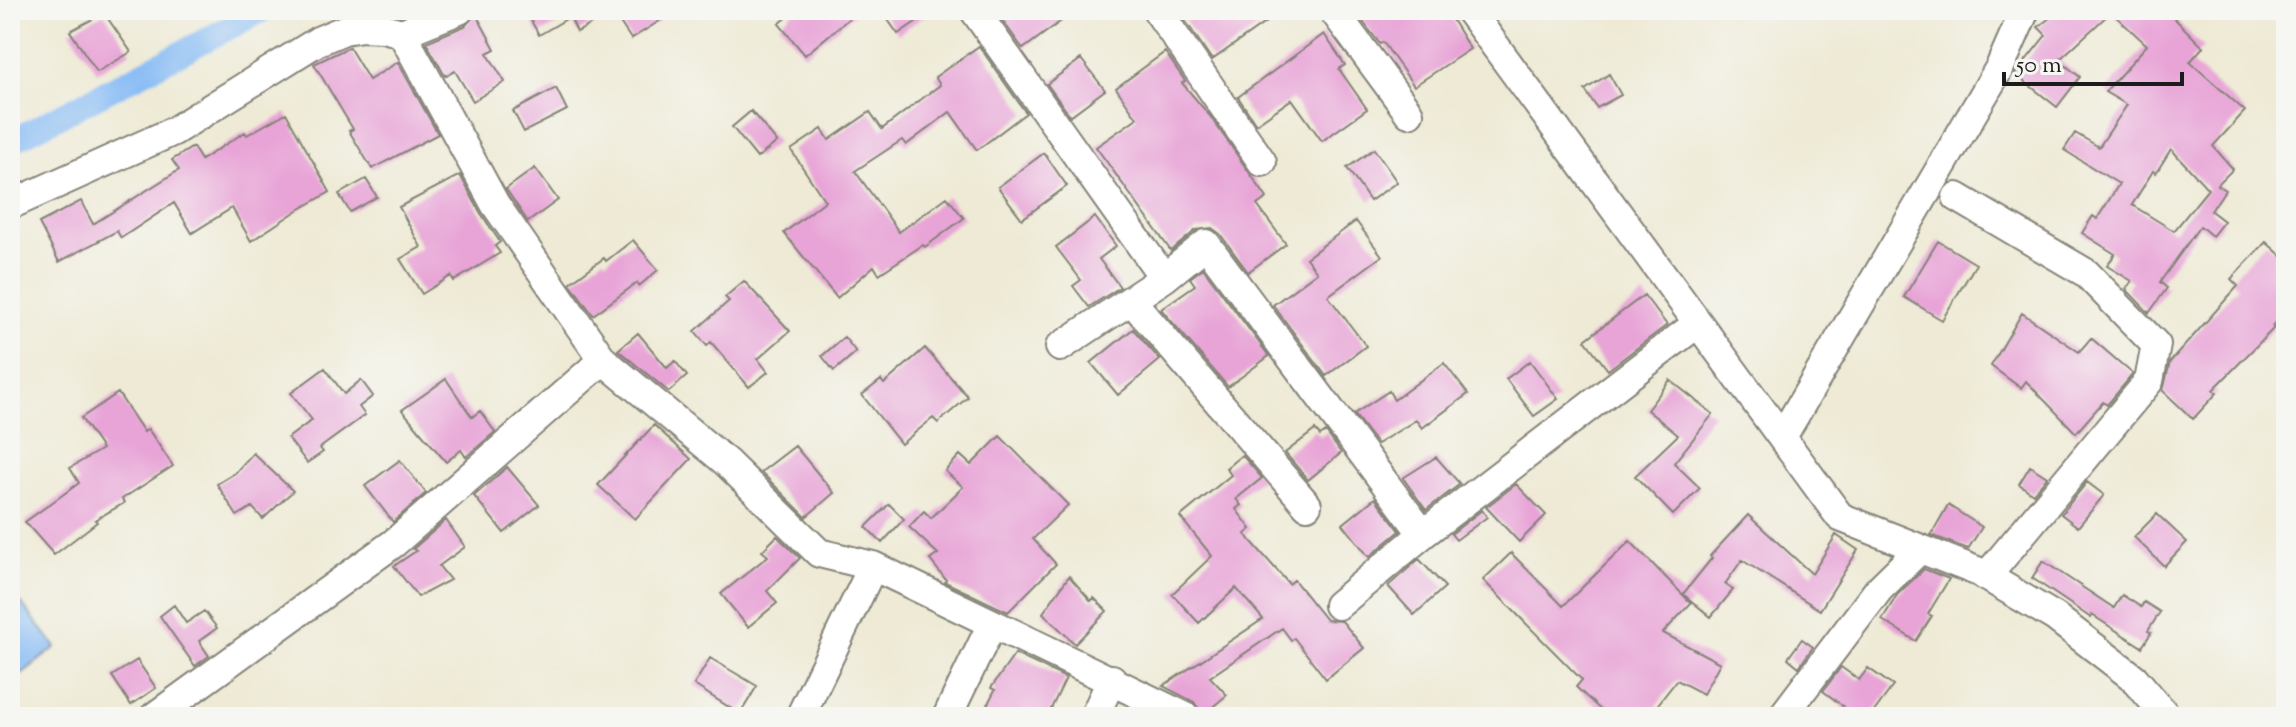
<svg xmlns="http://www.w3.org/2000/svg" width="2296" height="727" viewBox="0 0 2296 727" font-family="'Sorts Mill Goudy',serif">
<style>
.water{fill:#87bbf5;stroke:#526c88;stroke-width:2}
.lines{fill:none;stroke-linecap:round;stroke-linejoin:round}
.canal{stroke:#87bbf5;stroke-width:24}
.building{fill:#e8a4d7;fill-rule:evenodd}
.minor-casing{stroke:#858378;stroke-width:32}
.minor{stroke:#fff;stroke-width:28}
</style>
<rect width="100%" height="100%" fill="#f6f6f2"/>
<filter id="ink" filterUnits="userSpaceOnUse"><feTurbulence type="fractalNoise" baseFrequency=".0125" numOctaves="2"/><feDisplacementMap in="SourceGraphic" scale="16" xChannelSelector="R" yChannelSelector="G"/><feConvolveMatrix kernelMatrix="1 2 1 2 8 2 1 2 1" color-interpolation-filters="sRGB"/></filter>
<filter id="wash" filterUnits="userSpaceOnUse"><feTurbulence type="fractalNoise" baseFrequency=".006" numOctaves="4" result="noise"/><feDisplacementMap in="SourceGraphic" scale="32" xChannelSelector="R" yChannelSelector="G"/><feGaussianBlur stdDeviation="1.8" result="paint"/><feColorMatrix in="noise" values="0 0 0 0 0 0 0 0 0 0 0 0 0 0 0 0 0 1.4 0 .05"/><feComposite in="paint" operator="in"/></filter>
<g filter="url(#wash)">
<rect width="100%" height="100%" fill="#eeead5"/>
<!-- water -->
<path class="water" d="M10 589 56 647 10 683Z"/>
<g class="lines">
<!-- canal -->
<path class="canal" d="M10 142 263 10"/>
</g>
<g id="blocks">
<!-- building -->
<path class="building" d="M525 10H677L631 39 613 12 577 32 570 17 539 35Z
M796 10H859L805 55 779 24Z
M881 10H933L898 34Z
M1009 10H1076L1023 49 1000 17Z
M1178 10H1283L1212 60Z
M1354 10H1446L1470 49 1414 86 1383 42 1380 44Z
M2060 10H2166L2203 47 2190 62 2245 111 2213 146 2233 169 2217 185 2225 190 2211 211 2224 221 2212 236 2200 226 2160 282 2167 288 2149 313 2126 289 2132 281 2107 266 2115 254 2082 233 2093 216 2097 219 2119 184 2064 150 2075 133 2099 147 2127 105 2105 92 2147 45 2111 12 2059 60 2080 77 2057 107 2015 74 2046 35 2038 27ZM2171 149 2208 189 2174 231 2132 205 2153 171 2156 173Z
M104 13 131 52 97 72 70 31Z
M476 14 495 49 487 53 505 82 473 101 455 71 445 76 426 42 465 26Z
M1324 34 1345 65 1339 69 1367 109 1322 141 1292 99 1256 124 1238 97Z
M979 46 1026 113 977 150 950 112 906 145 902 140 855 171 899 232 947 197 964 218 925 247 923 245 879 274 874 266 837 298 784 233 825 201 791 150 822 129 829 140 870 112 882 129 940 85 935 77Z
M349 47 369 80 398 62 438 134 372 169 349 131 353 129 314 64Z
M1165 52 1185 81 1182 83 1210 116 1267 198 1257 205 1286 244 1248 272 1220 234 1212 228 1196 230 1171 251 1096 147 1137 118 1116 88Z
M1081 59 1105 90 1070 116 1047 84Z
M1609 74 1621 95 1597 108 1585 90Z
M556 88 567 110 524 132 513 111Z
M751 111 777 142 757 158 732 127Z
M286 113 330 192 298 210 251 241 232 208 192 233 174 203 121 238 117 231 59 262 39 223 81 201 93 224 179 170 172 160 193 147 201 160 245 132 247 135Z
M1374 149 1397 182 1370 201 1347 168Z
M1044 153 1067 186 1022 219 998 187Z
M535 168 558 200 528 222 506 189Z
M460 175 480 212 500 242 495 246 500 253 454 281 451 276 422 294 400 259 421 247 399 207Z
M366 179 377 197 350 212 339 194Z
M1095 217 1116 246 1099 259 1120 287 1089 307 1073 286 1081 280 1056 247Z
M1356 221 1382 256 1328 296 1366 346 1326 376 1273 305 1317 272 1306 258Z
M633 240 658 270 639 286 637 283 593 315 570 283 604 258 606 261Z
M1938 241 1976 264 1942 320 1904 297Z
M2266 242 2286 260V310L2272 326 2274 328 2213 390 2217 393 2193 419 2163 391 2170 362 2238 286 2231 279Z
M1203 268 1269 356 1228 387 1161 309 1195 285 1190 278Z
M744 281 790 331 758 359 768 372 749 387 711 342 707 346 695 331 729 301 725 297Z
M1644 295 1667 325 1608 370 1585 340Z
M2022 313 2079 352 2091 338 2133 374 2107 405 2103 402 2076 433 2026 381 2021 388 1991 366Z
M1133 329 1160 360 1118 395 1091 363Z
M638 333 667 368 675 361 687 376 669 392 618 350Z
M844 337 856 352 834 371 822 356Z
M925 348 968 397 938 423 933 418 901 444 862 395 881 380 884 384Z
M1530 361 1558 399 1534 416 1506 379Z
M1444 363 1468 394 1422 428 1416 420 1377 444 1354 414 1389 391 1394 400Z
M325 368 344 394 361 380 373 396 359 407 365 415 320 448 323 452 307 463 288 438 312 420 291 393Z
M446 379 472 417 480 411 495 432 466 457 461 450 446 462 402 410Z
M1670 380 1713 414 1674 463 1700 488 1673 515 1635 476 1678 435 1647 410Z
M118 393 144 432 148 429 173 466 122 499 124 503 95 520 97 522 54 555 25 522 79 483 70 468 102 449 81 418Z
M654 425 691 459 635 519 598 485Z
M1315 430 1320 436 1326 432 1341 453 1308 480 1285 453Z
M1000 436 1068 505 1033 539 1056 564 1008 612 945 582 946 580 930 560 938 554 909 527 924 511 931 518 963 487 945 471 960 455 971 465Z
M795 446 834 493 806 517 761 472Z
M253 453 293 491 263 519 252 507 237 516 217 484 235 473Z
M1242 455 1262 478 1236 499 1241 505 1236 509 1251 529 1245 534 1289 584 1294 580 1326 620 1342 621 1364 648 1326 679 1294 638 1291 640 1282 628 1210 677 1227 695 1203 715 1194 702 1163 686 1263 619 1236 588 1199 623 1172 594 1212 556 1180 517 1231 475 1226 468Z
M1436 457 1460 484 1426 510 1403 478Z
M400 460 426 493 393 522 365 486Z
M2030 466 2047 477 2033 494 2019 484Z
M507 467 539 505 504 533 474 496Z
M2087 482 2104 495 2078 527 2061 514Z
M1516 484 1546 515 1519 542 1486 507Z
M1375 498 1400 531 1369 557 1343 524Z
M889 504 904 519 882 543 866 527Z
M1948 505 1982 527 1968 549 1931 535Z
M1482 510 1487 517 1456 540 1451 534Z
M2157 514 2187 542 2164 566 2134 537Z
M1748 515 1812 574 1836 535 1858 550 1820 610 1742 560 1725 584 1733 590 1711 617 1683 594 1712 558 1710 556Z
M446 520 465 547 439 566 450 580 418 597 394 566 416 551 413 549Z
M777 536 800 558 767 591 777 603 748 627 721 594 768 556 762 551Z
M1630 541 1691 603 1663 633 1720 663 1703 694 1677 680 1648 717H1608L1576 687 1582 680 1483 580 1511 553 1563 606Z
M1419 559 1445 587 1414 615 1388 586Z
M2043 561 2114 608 2122 595 2141 607 2144 602 2160 612 2148 631 2151 633 2142 647 2092 615 2091 618 2032 578Z
M1924 569 1949 579 1928 614 1932 616 1916 641 1882 620 1897 595Z
M1069 576 1091 601 1094 598 1107 611 1075 644 1043 613Z
M174 605 186 623 204 611 217 628 199 641 209 656 195 666 160 616Z
M1802 639 1813 647 1799 667 1788 658Z
M1015 654 1066 678 1047 717H981L995 690 991 688Z
M710 658 757 686 740 714 694 685Z
M137 660 156 688 131 705 112 676Z
M1841 667 1859 680 1868 668 1893 686 1870 717H1836L1843 706 1823 691Z"/>
</g>
</g>
<g filter="url(#ink)">
<use href="#blocks" fill-opacity="0" stroke="#858378" stroke-width="2"/>
<g class="lines">
<defs>
<path id="minor" d="M459 10 402 33 495 204 603 360 726 462 819 553 873 566
M974 10 1164 278
M1157 10 1262 162
M1333 10 1409 113
M1469 10 1840 517 1979 572 2055 617 2134 678 2167 717
M1957 197 2086 273 2156 345 2149 381 1986 577
M10 205 174 131 318 41 344 30 362 27 383 28 402 33
M1131 300 1307 505
M1060 347 1164 278 1206 244 1423 534
M1782 437 2000 67 2025 10
M1338 605 1423 534 1698 323
M154 717 394 543 603 360
M800 717 873 566 1186 717
M947 717 992 624
M1094 717 1112 679
M1782 717 1879 589 1920 549"/>
</defs>
<!-- minor casing -->
<use href="#minor" class="minor-casing"/>
<!-- minor -->
<use href="#minor" class="minor"/>
</g>
</g>
<!-- margin -->
<rect width="2296" height="727" fill="none" stroke="#f6f6f2" stroke-width="40"/>
<!-- scale -->
<path d="M2004 72v12h178v-12" fill="none" stroke="#1c1c1c" stroke-width="4"/>
<text x="2016" y="72" font-size="24" fill="#1c1c1c" stroke="#f6f6f2" stroke-width="6" paint-order="stroke">50 m</text>
</svg>
